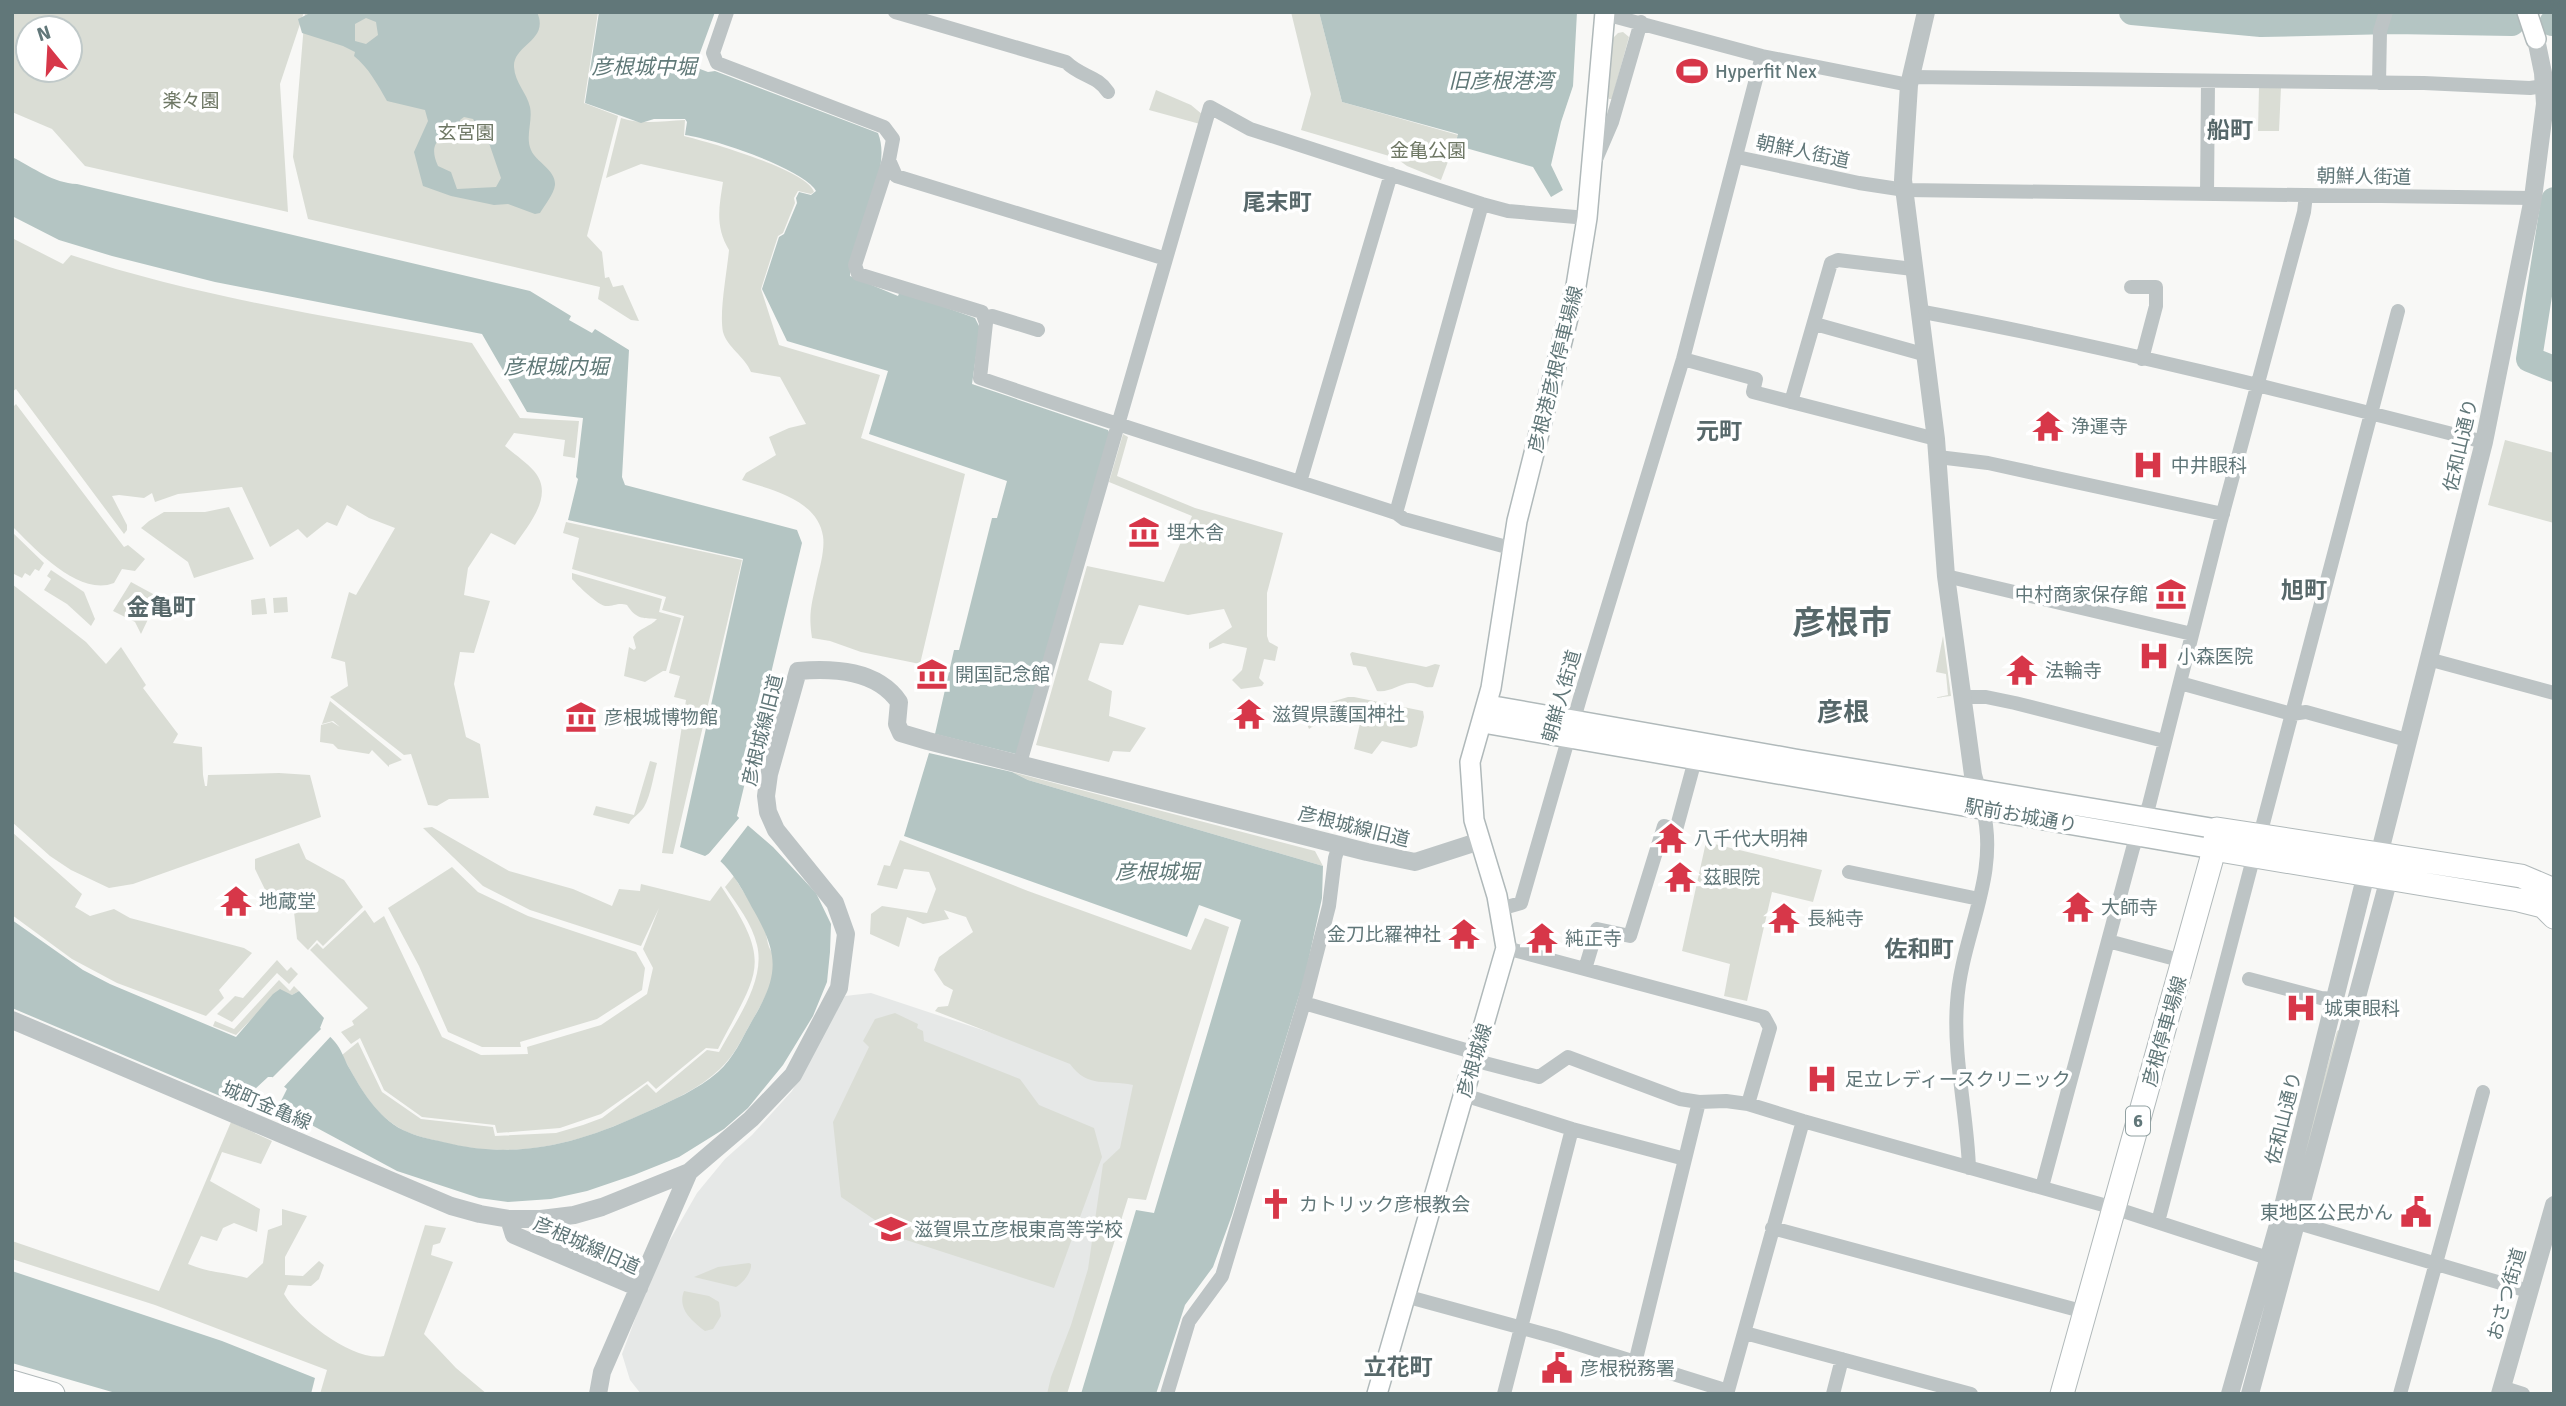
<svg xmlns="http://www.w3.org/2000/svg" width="2566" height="1406" viewBox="0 0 2566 1406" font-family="Signika,'Noto Sans JP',sans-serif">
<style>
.built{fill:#e6e8e7}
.green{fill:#daddd5;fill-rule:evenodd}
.water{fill:#b4c5c3;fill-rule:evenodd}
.pier{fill:#f8f8f6}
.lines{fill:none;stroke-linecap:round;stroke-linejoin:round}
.river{stroke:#b4c5c3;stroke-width:26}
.secondary-casing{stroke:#b0b9ba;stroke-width:22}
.primary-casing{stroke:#b1b9ba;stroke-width:25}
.minor{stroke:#bdc4c5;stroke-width:14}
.tertiary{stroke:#bdc4c5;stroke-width:18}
.secondary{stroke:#fff;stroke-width:19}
.primary{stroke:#fff;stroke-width:23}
.labels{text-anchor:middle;stroke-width:7;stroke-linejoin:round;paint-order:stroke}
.shield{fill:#fff;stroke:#90a0a1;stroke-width:2}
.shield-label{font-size:18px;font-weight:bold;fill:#617779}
.poi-label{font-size:19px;fill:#617779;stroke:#fff;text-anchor:start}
.park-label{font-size:19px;fill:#6e7764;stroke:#fff}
.street-label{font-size:19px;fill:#617779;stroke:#fff}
.water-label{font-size:21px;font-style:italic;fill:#607978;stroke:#fff}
.quarter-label{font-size:23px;font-weight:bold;fill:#57686a;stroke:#fff}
.district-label{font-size:26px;font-weight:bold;fill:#57686a;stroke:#fff}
.town-label{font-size:33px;font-weight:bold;fill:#57686a;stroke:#fff}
</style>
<rect width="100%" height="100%" fill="#f8f8f6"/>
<!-- built -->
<path class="built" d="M2208 12H2276L2275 17Z
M871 993 1148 1085 1057 1394H641L630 1380 622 1354 655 1266 697 1193 725 1159 752 1135 792 1091 845 996Z"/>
<!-- green -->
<path class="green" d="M12 12H304L280 84 288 212 85 166 52 129 12 112ZM28 28H70V70H28Z
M305 12H598L584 103 618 116 587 236 602 252 605 278 609 277 613 287 623 285 639 321 631 320 598 299 600 287 308 219 293 157Z
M1291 12H1319L1342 102 1458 135 1441 180 1407 166 1396 158 1301 130 1311 94Z
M1623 32 1629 37 1612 99H1609L1607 94 1612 39 1618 33Z
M2259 87H2281L2279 131H2258Z
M1156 90 1191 105 1203 115 1200 124 1149 110Z
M621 118C643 125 662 121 685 120L684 136C709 142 807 170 814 192L811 194 798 191 794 198 795 203 783 233 778 236 761 289 779 345 880 375 861 438 965 474 920 664 861 652 830 641 812 638C808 612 812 604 817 579 820 567 825 549 823 536 817 499 771 490 742 480L746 473 776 455 769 437 789 428 806 424 780 377 751 372C745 357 727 347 723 332 719 312 727 272 729 250 715 227 719 207 723 182L641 164 606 178Z
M12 238 63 264 71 255C201 298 337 318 472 343L520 418 579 421 575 458 563 456 565 440 514 433 505 446C514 454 526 462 534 471 555 495 529 524 515 545L491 533 468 568 464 595 490 601 474 653 460 652 454 684 466 737 480 744 489 798 449 799 437 806 428 805 411 754 404 755 330 697 348 686 345 662 331 658 349 592 356 595 395 528 369 518 347 505 337 526 327 522 307 538 298 529 270 547 242 487 178 494 155 502 152 493 144 498 119 495 112 496 127 525V530L124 534 16 389 12 392Z
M16 404 124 547 128 545 145 559 135 571 122 569 114 583C79 597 35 549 12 526V408Z
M1123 434 1128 437 1117 476 1195 508 1283 533 1267 593V636L1269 642 1278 647 1275 661 1264 659 1259 678 1264 683 1262 686 1241 689 1232 680 1242 670 1247 648 1223 643 1209 649V643L1232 627 1224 609 1188 615 1139 605 1123 645 1100 643 1088 680 1112 691 1109 716 1146 728 1130 752 1113 751 1109 762 1036 745 1087 566 1164 582 1192 516 1109 482Z
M2505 440 2554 453V523L2488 505Z
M229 507 254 559 194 578 188 562 141 528 149 521 164 512H205Z
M566 522 742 560 673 854 662 853 686 700 674 697 680 676 669 673 684 616 662 610 666 597 572 569 579 538 563 533Z
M12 532 44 563 39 571 35 569 30 576 25 573 22 578 12 573Z
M51 570 84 592 95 619 91 626 67 604 44 590 51 579 47 576Z
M572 573 662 599 659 612 681 618 666 671H663L645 682 624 676 629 647 634 650 636 648 633 637C639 628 650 627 657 619 642 618 636 619 627 605 618 602 615 606 606 606 600 607 577 585 572 579Z
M131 582 153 594C155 608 147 621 141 634L135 622 113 611Z
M12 584 86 642 106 664 121 647 146 685 143 688 178 734 173 743 202 747 203 775 205 786H207L208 775 279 773 310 775 321 817 133 884 109 888 71 870 50 856 12 822Z
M287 597 288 612 274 613 273 598Z
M265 598 267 614 252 615 251 600Z
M1943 636 1951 696 1934 698 1948 695 1946 674 1936 672Z
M1352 652 1426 667 1435 664 1440 665 1433 687C1424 689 1419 682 1410 683 1399 684 1389 693 1377 691L1366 667 1353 665 1350 654Z
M1348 697H1354L1423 711 1424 717 1417 746 1411 748 1382 741 1372 754 1354 749 1362 715C1342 709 1326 717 1309 729L1304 717 1311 708Z
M330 701 402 760 389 765V767L372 750 369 754 338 749 333 744 320 742 321 725 332 722 340 727 333 721 322 724Z
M650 761 657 763C653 777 651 795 644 807 639 815 632 817 629 824L593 815 596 806 634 815Z
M1012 772 1315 851 1323 866 1028 780Z
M432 827 509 871 573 889 612 906 619 889 640 891 641 884 710 901 721 886C774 965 758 971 718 1049L706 1048 656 1089 648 1081 601 1114 560 1128 497 1133 495 1125 422 1117 384 1090 360 1038 351 1044 341 1032 354 1025 352 1021 368 1008 310 950 317 943 323 949 365 910 374 923 384 916 442 1037 481 1055 528 1054 527 1047 601 1025 647 994 653 968 643 949 659 908 641 946 530 910 483 886 423 828Z
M12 832 82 894 75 907 90 916 114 909 130 918 244 948 252 953 219 990 224 998 206 1016 117 983 72 959 12 915Z
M900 840 1028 891 1191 950 1205 918 1229 927 1146 1200 1128 1198 1067 1394H1047L1051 1377 1071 1325 1088 1269 1103 1164 1120 1148 1133 1085C1107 1079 1088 1089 1070 1064L935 1011 938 1007 948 1006 953 990 944 985 934 970 939 957 973 932 966 917 944 910 949 919 923 924 907 917 899 947 870 934 871 914 882 906 927 913 936 889 929 872 904 869 897 889 877 885 884 865 890 866Z
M1706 842 1822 870 1813 902 1772 892 1747 1001 1724 996 1730 964 1682 951Z
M299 843 306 859 344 880 363 907 323 946 317 940 308 950 297 939 294 912 274 908 255 869V859Z
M452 867 478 892 528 916 636 952 645 968 642 990 597 1019 520 1042 521 1047H482L448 1032 419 966 388 908Z
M734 876C744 894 758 912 765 931 767 936 767 942 769 947 770 950 773 953 773 956 778 978 762 1003 752 1021 742 1038 735 1055 720 1069 699 1089 673 1100 647 1112 578 1144 517 1161 441 1142 429 1139 412 1135 401 1129 372 1113 357 1082 342 1055L358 1042 382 1092 421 1119 493 1127 495 1136 556 1133 583 1125 602 1118 647 1084 656 1093 707 1050 719 1052C735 1022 766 981 757 945 752 923 737 905 725 887Z
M277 960 287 971 291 967 298 974 289 984 277 973 232 1022 217 1014 235 996 243 998Z
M279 980 290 991 294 986 299 991 292 995 282 992 272 998 236 1035 213 1026 215 1021 234 1029Z
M895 1013 918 1024 917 1028 923 1031 924 1041 1020 1079 1039 1105 1094 1128 1102 1157 1054 1288 903 1239 841 1197 833 1122 869 1047 863 1041 875 1019Z
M2339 1030 2340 1032 2294 1201 2290 1200 2337 1031Z
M231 1122 272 1141 261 1164 222 1152 210 1181 260 1209 257 1232 234 1223 223 1228 217 1241 201 1236 188 1264C209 1273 225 1272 247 1278L263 1263 268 1230 282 1225V1209L307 1216 285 1257V1275L303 1276 319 1261 324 1265 319 1279 311 1286 288 1285 284 1294C299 1320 354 1362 384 1356L425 1225 446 1228 440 1243 433 1245 431 1255 453 1262 424 1334 456 1368 487 1394H320L327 1370 155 1305 12 1259V1241L159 1291Z
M749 1263 751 1264C752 1272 743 1283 736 1287L694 1277 718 1267Z
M684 1291 709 1296 719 1302 721 1316 713 1329 705 1331C692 1321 677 1309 684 1291Z"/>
<!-- water -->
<path class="water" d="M312 12H537C550 41 513 44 514 67 515 83 527 93 530 107 533 121 525 136 531 150 536 162 556 170 555 185 554 194 544 206 540 213L535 214 508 204 494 205 451 196 423 186 414 152 428 121 425 110 387 101C378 85 368 67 354 56L355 52 343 46 302 33 298 19ZM366 18 376 22 378 35 366 44 355 41V24ZM464 117 473 119 489 143 501 178 496 187 457 189 451 172 438 166C427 141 441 137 461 128L460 120Z
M599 12H715L697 61 700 69 708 72 715 71 878 133C894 173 850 234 850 276L898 296 900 291 975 318 980 328 972 384 1108 430 1111 436 1020 755 935 734 954 650H959L992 518H997L1007 481 869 434 888 371 787 341 762 289 779 237 784 234 797 203 796 198 799 192 811 195 816 191 814 188C795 166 714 139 685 135L687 122 685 119H654L641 123 585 103Z
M1319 12H1577L1573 86 1561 122 1551 165 1563 190 1551 197 1533 167 1455 145 1458 134 1342 102Z
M12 157C34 168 53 183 77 184L530 291 571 316 569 320 592 333 595 329 629 350 622 477 625 485 797 530 802 543 737 816 773 847 816 893 831 924 830 952 827 982 813 1016 783 1065 748 1108 724 1129 679 1157 634 1175 587 1191 551 1199 508 1202 479 1198 397 1171 278 1107 287 1089 272 1077H268L239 1104 12 1008V920L83 970 110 984 236 1037 273 994 280 989 292 995 299 991 324 1018 320 1028C325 1032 331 1037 335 1042 341 1049 344 1058 348 1066 361 1089 377 1117 403 1130 415 1136 430 1139 443 1142 519 1161 580 1143 649 1111 673 1100 697 1090 718 1072 734 1058 742 1038 753 1019 779 975 779 955 754 911 742 889 732 868 710 853L705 856 680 847 743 559 568 520 578 479 576 477 583 418 527 412 482 334 215 282 112 256 59 240 12 216Z
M929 753 1012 772 1028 780 1323 866 1322 898 1305 976 1232 1215 1213 1267 1185 1305 1156 1394H1081L1136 1210 1154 1213 1241 920 1199 905 1187 937 904 836Z
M12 1271 222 1341 315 1378 311 1394H119L12 1363Z"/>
<!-- pier -->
<path class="pier" d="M740 817 749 824 719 863 706 857Z
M324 1023V1026L332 1035 282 1089 270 1080 321 1029Z"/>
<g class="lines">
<!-- river -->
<path class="river" d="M2132 12 2261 24 2393 21 2512 23
M2552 23H2554
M2554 200 2529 359 2554 369"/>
<defs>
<path id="secondary" d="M2527 12 2536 39
M1488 705 1795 759 2217 829
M1483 723 2213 849
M1377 1394 1506 948 1497 896 1474 820 1470 762 1491 688 1517 521 1576 286 1587 218 1605 12"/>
<path id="primary" d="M2213 849 2519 900 2543 906 2554 917
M12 1382 53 1394
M2062 1394 2211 861 2217 829 2521 876 2554 890"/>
</defs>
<!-- secondary casing -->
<use href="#secondary" class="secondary-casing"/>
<!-- primary casing -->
<use href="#primary" class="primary-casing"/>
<!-- minor -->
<path class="minor" d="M727 12 713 53 717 63 884 127 893 139 889 160 855 265 858 274 982 312 986 323 980 378C1118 426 1258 468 1396 513L1404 519 1514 549
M895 12 1066 62C1081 77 1097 75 1108 92
M1605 14 1762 56 1909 85
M1912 77 2424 83 2530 88 2544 86
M2379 83 2380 31 2386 12
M1597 157 1612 122 1641 22
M1737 157 1859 183 1905 190 2533 198
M889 160 896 176 1166 259
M2207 194 2208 82
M2131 287H2156V306L2142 359
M1918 311C2108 346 2296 394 2484 442
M985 318 992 316 1038 330
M1815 324 1923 354
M1683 359 1756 379 1753 392 1936 439
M1791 402 1831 263 1838 260 1913 269
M1938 457 1988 463 2223 514
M1300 482 1391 174
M1396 513 1482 204
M1946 576 2192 634
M2428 659 2554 693
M2180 683 2292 714 2306 712 2407 740
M1964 697H1986L2015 703 2164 741
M1020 763 1210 107 1250 129 1482 204 1508 211 1587 218
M2260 835 2398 311
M1849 872 1979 899
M1500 909 1521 903 1580 698 1683 359 1762 56
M2108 941 2183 961
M1506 948 1764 1017 1770 1028 1748 1104
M1585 969 1597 929 1630 936 1664 826 1676 830 1695 760
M2249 979 2321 998 2335 999
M1304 1003 1476 1053
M1473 1060 1539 1077 1568 1057 1680 1099 1699 1102 1726 1101 1748 1104 1803 1121 2114 1208 2277 1261
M1464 1095 1572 1129 1685 1159
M1969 1168C1967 1112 1953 1058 1957 1003 1961 936 2000 877 1983 809
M2042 1187 2133 848 2149 805 2220 524 2304 212 2306 195
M2288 1220 2528 1291
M2158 1222 2254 855
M1772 1228 2085 1312
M1405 1296 1555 1337 1728 1391
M1745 1333 1971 1394
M1635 1363 1699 1102
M2501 1387 2523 1394
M1167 1394 1189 1321 1222 1276 1304 1003 1329 906 1335 858 1339 845
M1504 1394 1572 1129
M1727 1394 1803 1121
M1833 1394 1842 1359
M2400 1394 2483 1092"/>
<!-- tertiary -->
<path class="tertiary" d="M1926 12 1909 85 1903 180 1936 439 1946 576 1973 775 1980 799
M12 1020 451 1206 480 1214 509 1219H541L574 1215 602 1207 689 1172 751 1119 793 1075 839 988 846 934 835 903 776 830 768 812 766 796 769 774 798 671C834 668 877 670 899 702L897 724 901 733 928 741 1367 852 1415 862 1480 841
M509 1219 514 1235 639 1288
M598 1394 602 1372 689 1172
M2230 1394 2280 1218 2366 874 2379 855 2484 442 2533 198 2545 104 2543 73 2536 39
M2250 1394 2378 919 2389 878 2384 868
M2500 1394 2554 1205"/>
<!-- secondary -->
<use href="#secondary" class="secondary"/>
<!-- primary -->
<use href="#primary" class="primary"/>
</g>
<!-- icons -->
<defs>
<symbol id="stadium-bare" viewBox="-9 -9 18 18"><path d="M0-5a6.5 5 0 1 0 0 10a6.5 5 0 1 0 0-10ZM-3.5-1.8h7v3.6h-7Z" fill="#d73749" stroke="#fff" stroke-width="2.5" paint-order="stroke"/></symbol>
<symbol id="temple-bare" viewBox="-9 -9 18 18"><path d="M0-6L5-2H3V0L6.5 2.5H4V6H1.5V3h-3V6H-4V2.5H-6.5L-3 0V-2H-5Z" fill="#d73749" stroke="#fff" stroke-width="2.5" paint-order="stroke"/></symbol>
<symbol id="hospital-bare" viewBox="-9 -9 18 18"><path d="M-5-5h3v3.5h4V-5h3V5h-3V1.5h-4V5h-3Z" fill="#d73749" stroke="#fff" stroke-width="2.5" paint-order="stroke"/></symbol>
<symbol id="museum-bare" viewBox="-9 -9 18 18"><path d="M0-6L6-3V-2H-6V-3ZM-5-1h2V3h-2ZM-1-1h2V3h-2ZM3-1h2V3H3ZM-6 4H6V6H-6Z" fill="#d73749" stroke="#fff" stroke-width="2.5" paint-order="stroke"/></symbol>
<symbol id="church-bare" viewBox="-9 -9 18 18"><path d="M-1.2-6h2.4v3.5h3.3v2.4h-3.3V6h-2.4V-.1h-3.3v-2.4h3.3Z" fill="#d73749" stroke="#fff" stroke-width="2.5" paint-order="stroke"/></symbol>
<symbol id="civic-bare" viewBox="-9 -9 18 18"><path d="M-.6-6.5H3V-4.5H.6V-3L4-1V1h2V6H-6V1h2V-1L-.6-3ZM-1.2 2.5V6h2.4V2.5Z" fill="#d73749" stroke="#fff" stroke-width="2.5" paint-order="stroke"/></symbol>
<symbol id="school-bare" viewBox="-9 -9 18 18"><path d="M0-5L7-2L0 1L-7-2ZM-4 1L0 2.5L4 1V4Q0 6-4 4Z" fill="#d73749" stroke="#fff" stroke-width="2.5" paint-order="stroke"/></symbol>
</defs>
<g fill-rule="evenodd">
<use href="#stadium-bare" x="1670" y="49" width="44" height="44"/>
<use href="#temple-bare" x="2026" y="404" width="44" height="44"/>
<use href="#hospital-bare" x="2126" y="443" width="44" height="44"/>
<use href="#museum-bare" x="1122" y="510" width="44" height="44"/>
<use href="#museum-bare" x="2149" y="572" width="44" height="44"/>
<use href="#hospital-bare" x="2132" y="634" width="44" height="44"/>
<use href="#temple-bare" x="2000" y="648" width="44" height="44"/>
<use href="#museum-bare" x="910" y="652" width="44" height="44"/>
<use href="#temple-bare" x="1227" y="692" width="44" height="44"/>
<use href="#museum-bare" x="559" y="695" width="44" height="44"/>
<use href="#temple-bare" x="1649" y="816" width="44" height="44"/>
<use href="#temple-bare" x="1658" y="855" width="44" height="44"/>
<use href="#temple-bare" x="214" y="879" width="44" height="44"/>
<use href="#temple-bare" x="2056" y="885" width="44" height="44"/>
<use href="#temple-bare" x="1762" y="896" width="44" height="44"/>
<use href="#temple-bare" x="1442" y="912" width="44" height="44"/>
<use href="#temple-bare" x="1520" y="916" width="44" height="44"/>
<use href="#hospital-bare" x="2279" y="986" width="44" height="44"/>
<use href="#hospital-bare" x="1800" y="1057" width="44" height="44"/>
<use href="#church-bare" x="1254" y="1182" width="44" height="44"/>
<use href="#civic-bare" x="2394" y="1190" width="44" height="44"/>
<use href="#school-bare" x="869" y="1207" width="44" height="44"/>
<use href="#civic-bare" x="1535" y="1346" width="44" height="44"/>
</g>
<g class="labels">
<!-- shield labels -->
<rect class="shield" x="2126" y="1106.5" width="24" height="29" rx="5"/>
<g class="shield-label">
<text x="2138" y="1127">6</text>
</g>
<!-- poi labels -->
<g class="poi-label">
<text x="1715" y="78">Hyperfit Nex</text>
<text x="2071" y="433">浄運寺</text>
<text x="2171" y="472">中井眼科</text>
<text x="1167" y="539">埋木舎</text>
<text x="2148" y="601" text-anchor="end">中村商家保存館</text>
<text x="2177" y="663">小森医院</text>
<text x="2045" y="677">法輪寺</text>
<text x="955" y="681">開国記念館</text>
<text x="1272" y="721">滋賀県護国神社</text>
<text x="604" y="724">彦根城博物館</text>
<text x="1694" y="845">八千代大明神</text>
<text x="1703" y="884">茲眼院</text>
<text x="259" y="908">地蔵堂</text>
<text x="2101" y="914">大師寺</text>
<text x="1807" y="925">長純寺</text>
<text x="1441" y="941" text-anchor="end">金刀比羅神社</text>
<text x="1565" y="945">純正寺</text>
<text x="2324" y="1015">城東眼科</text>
<text x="1845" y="1086">足立レディースクリニック</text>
<text x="1299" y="1211">カトリック彦根教会</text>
<text x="2393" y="1219" text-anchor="end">東地区公民かん</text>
<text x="914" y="1236">滋賀県立彦根東高等学校</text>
<text x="1580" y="1375">彦根税務署</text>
</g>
<!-- park labels -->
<g class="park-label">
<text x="191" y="107">楽々園</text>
<text x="466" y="139">玄宮園</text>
<text x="1428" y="157">金亀公園</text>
</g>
<!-- street labels -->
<g class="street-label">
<text transform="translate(1803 151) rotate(12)" y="7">朝鮮人街道</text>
<text transform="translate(2364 176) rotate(1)" y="7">朝鮮人街道</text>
<text transform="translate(1555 369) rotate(-76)" y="7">彦根港彦根停車場線</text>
<text transform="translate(2460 445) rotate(-77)" y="7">佐和山通り</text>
<text transform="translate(1561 696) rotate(-74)" y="7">朝鮮人街道</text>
<text transform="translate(762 730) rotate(-76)" y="7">彦根城線旧道</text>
<text transform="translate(2021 815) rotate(10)" y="7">駅前お城通り</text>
<text transform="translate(1354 826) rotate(14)" y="7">彦根城線旧道</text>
<text transform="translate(2164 1031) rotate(-74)" y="7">彦根停車場線</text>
<text transform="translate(1474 1060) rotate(-73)" y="7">彦根城線</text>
<text transform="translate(267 1105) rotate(23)" y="7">城町金亀線</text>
<text transform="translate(2283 1118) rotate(-76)" y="7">佐和山通り</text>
<text transform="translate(587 1245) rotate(24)" y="7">彦根城線旧道</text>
<text transform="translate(2506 1294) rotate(-74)" y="7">おさつ街道</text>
</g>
<!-- water labels -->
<g class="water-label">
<text x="644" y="74">彦根城中堀</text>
<text x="1501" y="88">旧彦根港湾</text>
<text x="556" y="374">彦根城内堀</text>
<text x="1157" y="879">彦根城堀</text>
</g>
<!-- quarter labels -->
<g class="quarter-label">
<text x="2230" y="138">船町</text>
<text x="1277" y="210">尾末町</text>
<text x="1719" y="439">元町</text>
<text x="2304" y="598">旭町</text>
<text x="161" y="615">金亀町</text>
<text x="1919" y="957">佐和町</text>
<text x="1398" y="1375">立花町</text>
</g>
<!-- district labels -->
<g class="district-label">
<text x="1843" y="721">彦根</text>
</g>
<!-- town labels -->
<g class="town-label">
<text x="1842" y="634">彦根市</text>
</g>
</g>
<!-- border -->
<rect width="2566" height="1406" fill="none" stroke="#617779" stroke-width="28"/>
<!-- north arrow -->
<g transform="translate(49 49) rotate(342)"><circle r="33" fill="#ffffff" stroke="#c0c9c9" stroke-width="2"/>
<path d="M0-5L12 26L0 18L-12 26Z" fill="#d73749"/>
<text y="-10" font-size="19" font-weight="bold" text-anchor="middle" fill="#617779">N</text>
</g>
</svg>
